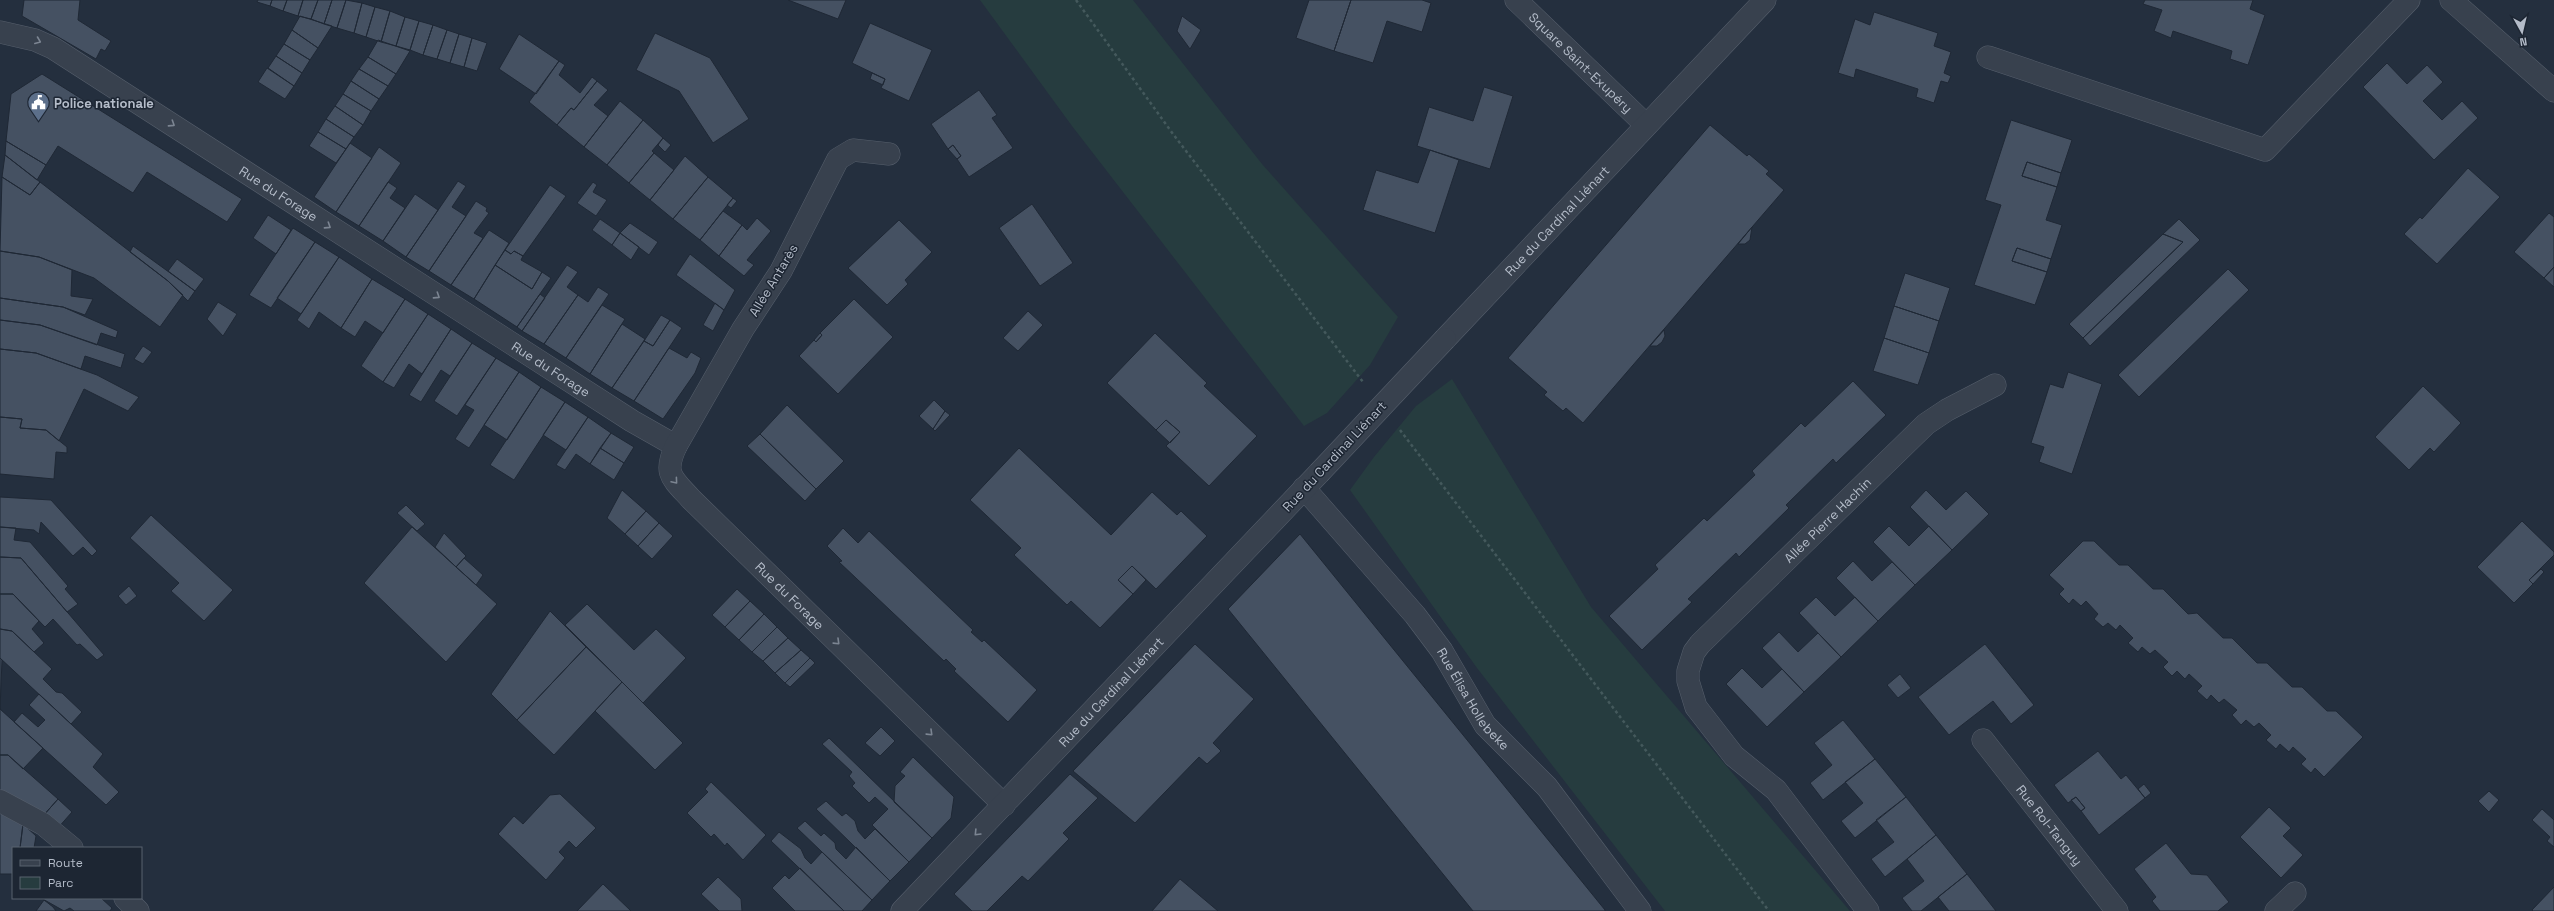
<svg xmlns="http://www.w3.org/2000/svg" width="2554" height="911" viewBox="0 0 2554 911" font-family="'Space Grotesk',sans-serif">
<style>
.green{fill:#263c3f}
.building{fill:#455162;stroke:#1f2835}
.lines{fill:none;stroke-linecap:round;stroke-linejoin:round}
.minor-casing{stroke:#565f6c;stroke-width:23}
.path{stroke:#44595c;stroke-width:2.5;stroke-dasharray:3 3;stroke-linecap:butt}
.minor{stroke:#38414e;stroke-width:22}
.minor-bridge-casing{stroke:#565f6c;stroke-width:23;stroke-linecap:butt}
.minor-bridge{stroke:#38414e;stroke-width:22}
.oneway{stroke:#7c8592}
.labels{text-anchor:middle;stroke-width:3;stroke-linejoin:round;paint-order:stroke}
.street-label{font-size:13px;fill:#b4bcc9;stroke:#1d2633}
.poi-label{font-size:13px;font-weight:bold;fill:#b4bcc9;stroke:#1d2633;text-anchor:start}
</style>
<rect width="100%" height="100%" fill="#242f3e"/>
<!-- green -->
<path class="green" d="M980 0H1133L1262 164 1398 317 1370 365 1327 413 1304 426 1072 126Z
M1452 379 1591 607 1850 911H1665L1477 668 1350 490 1374 457 1416 406Z"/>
<!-- building -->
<path class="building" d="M24 0H80L78 20 111 41 105 51 101 49 96 59 22 16Z
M258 0H272L270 6 257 2Z
M272 0H287L283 11 270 6Z
M287 0H303L298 16 283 11Z
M303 0H318L311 19 298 16Z
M318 0H332L324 24 311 19Z
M332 0H346L337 28 324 24Z
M346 0 362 3 354 33 337 28Z
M788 0H846L838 19Z
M1309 0H1351L1334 51 1296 38Z
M1351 0H1422L1431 3 1422 32 1387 21 1373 63 1334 51Z
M2145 0H2253L2250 9 2265 15 2248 65 2230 59 2232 51 2173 31 2171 38 2154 31 2162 10 2143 4Z
M362 3 375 7 366 37 354 33Z
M375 7 390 11 381 42 366 37Z
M390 11 405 17 396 46 381 42Z
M1874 12 1938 33 1934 46 1951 52 1944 73 1951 76 1948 83 1941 81 1934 103 1916 97 1918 89 1856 69 1854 78 1838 73 1855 19 1870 25Z
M300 16 332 26 318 48 292 30Z
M1182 16 1201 30 1190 49 1177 31Z
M405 17 419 21 410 50 396 46Z
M419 21 433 25 423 55 410 50Z
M870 23 932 50 909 101 881 88 885 79 852 63Z
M433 25 447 30 437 59 423 55Z
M292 30 318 48 310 60 284 44Z
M447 30 459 34 450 63 437 59Z
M655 33 710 58 749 119 713 143 679 91 636 70Z
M459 34 472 38 464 67 450 63Z
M519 34 559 61 536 94 499 69Z
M472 38 487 43 477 71 464 67Z
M378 40 410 51 396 74 368 57Z
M284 44 310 60 302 73 276 56Z
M276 56 302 73 294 86 268 68Z
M368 57 396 74 388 86 359 69Z
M559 61 565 65 559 75 580 93 592 77 597 81 574 110 571 108 557 125 529 102Z
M2387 63 2407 84 2427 65 2443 82 2423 101 2442 120 2462 101 2478 118 2434 160 2363 87Z
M267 68 294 86 285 99 258 82Z
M359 69 388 86 379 99 351 81Z
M872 73 885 79 883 85 870 79Z
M42 74 242 199 227 222 147 172 133 193 58 146 46 165 6 141 11 94Z
M351 81 379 99 371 111 343 94Z
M597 81 608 90 594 105 608 116 584 147 557 125 571 108 574 110Z
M1484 87 1513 96 1490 169 1417 146 1429 107 1473 121Z
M979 90 997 115 992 118 1013 148 969 177 957 159 961 156 953 145 948 149 931 124Z
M343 94 371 111 363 125 335 106Z
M620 101 643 120 607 165 584 147Z
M335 106 363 125 354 137 326 119Z
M326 119 354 137 346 149 318 132Z
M643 120 663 138 652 151 654 153 629 183 607 165Z
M2011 120 2072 140 2061 173 2027 162 2022 176 2057 187 2046 220 2062 225 2051 259 2017 248 2012 261 2047 272 2035 305 1974 285 2001 205 1985 200Z
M1710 125 1747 156 1749 154 1769 171 1766 174 1784 190 1583 423 1566 408 1563 411 1544 395 1547 392 1508 358Z
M318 132 346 149 336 163 309 146Z
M663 138 671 145 665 152 658 145Z
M6 141 46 165 37 180 5 155Z
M350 143 372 158 336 212 314 197Z
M953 145 961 156 957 159 948 149Z
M379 147 401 163 359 226 336 212Z
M1430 150 1459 160 1435 233 1363 210 1376 170 1418 183Z
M654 153 674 170 650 200 629 183Z
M5 155 40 182 30 195 2 177Z
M685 156 708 177 673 219 650 200Z
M2027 162 2061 173 2057 187 2022 176Z
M2468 168 2500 197 2437 264 2404 234 2420 217 2422 219Z
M2 177 30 195 40 182 168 281 183 295 160 327 94 278 39 257 0 251Z
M708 177 733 198 700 240 673 219Z
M458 181 466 186 452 207 466 216 429 271 406 257Z
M388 182 397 188 390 198 405 208 383 241 359 226Z
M593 182 597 185 593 192 607 200 596 216 577 203Z
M550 185 566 196 523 256 514 251 511 254 505 250Z
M415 194 438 210 406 257 383 241Z
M733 198 737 201 731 208 727 205Z
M476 201 487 208 486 211 489 213 474 233 483 238 451 285 429 271Z
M1032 204 1073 263 1040 286 999 228Z
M723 211 742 225 719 256 700 240Z
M2549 213 2554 217V267L2544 278 2514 252Z
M268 215 291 230 276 254 253 238Z
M757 218 771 231 747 260 754 265 744 276 719 256 742 225 747 230Z
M600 219 620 233 612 245 592 230Z
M2179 219 2200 240 2090 346 2083 338 2183 242 2163 234Z
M899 220 932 252 905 280 908 284 887 305 848 268Z
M630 223 658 242 649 255 620 233Z
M1752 227 1750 240 1745 244H1738Z
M293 228 315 242 271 308 249 295Z
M489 230 509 243 474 299 451 285Z
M620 233 639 247 631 260 612 245Z
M2163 234 2183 242 2083 338 2069 324Z
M315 242 339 257 301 314 277 298Z
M133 246 195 291 188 301 168 281 130 252Z
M2017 248 2051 259 2047 272 2012 261Z
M505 250 511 254 514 251 523 256 521 260 542 272 532 289 495 265Z
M0 251 39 257 72 270 71 296 93 299 85 315 63 307 0 298Z
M690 254 735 290 724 310 676 275Z
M339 257 372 279 341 328 319 312 309 329 297 320Z
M177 259 204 279 195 291 168 271Z
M495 265 532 289 542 272 551 278 517 327 474 299Z
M567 265 578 272 567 287 578 295 544 344 522 331Z
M2554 267V287L2544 278Z
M2228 269 2249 290 2139 397 2118 375Z
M1905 273 1950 288 1939 321 1894 306Z
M372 279 405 299 383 333 365 321 355 337 341 328Z
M598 287 609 294 566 358 544 344 578 295 588 302Z
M540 294 545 298 522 331 517 327Z
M0 298 63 307 118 331 116 338 101 333 97 345 40 325 0 320Z
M405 299 428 314 383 382 361 366Z
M854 299 893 337 838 394 799 356 814 340 816 342 822 335 820 333Z
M218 302 237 314 223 336 207 319Z
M715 303 724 310 713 331 703 325Z
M602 305 625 319 590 374 566 358Z
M1894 306 1939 321 1929 353 1884 338Z
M1028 311 1043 325 1018 351 1003 338Z
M428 314 451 329 422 374 409 364 394 388 383 382Z
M661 315 670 320 653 346 644 341Z
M0 320 40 325 125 354 121 368 85 356 81 369 36 353 0 349Z
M670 320 682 328 634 401 612 388 644 341 653 346Z
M622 324 645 339 612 388 590 374Z
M451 329 472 343 450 376 441 370 421 402 409 395Z
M1664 330 1665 336 1662 342 1657 346H1650Z
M820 333 822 335 816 342 814 340Z
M1155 333 1207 383 1204 386 1257 436 1209 486 1166 446 1180 432 1166 420 1156 430 1107 383Z
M1884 338 1929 353 1918 385 1873 371Z
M472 343 496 358 457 416 434 401Z
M143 346 152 352 143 364 134 359Z
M669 348 687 358 691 352 701 358 695 373 663 419 634 401Z
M0 349 36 353 97 375 139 397 128 411 84 389 59 441 46 430 20 428 22 419 0 417Z
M496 358 519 372 469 448 455 439 474 410 465 405Z
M519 372 541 387 507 440 484 425Z
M2068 372 2102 384 2072 474 2039 462 2044 447 2031 443 2050 384 2063 388Z
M1853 381 1886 415 1836 463 1833 459 1786 505 1789 508 1739 557 1736 553 1688 599 1692 602 1642 650 1609 616 1658 569 1655 565 1704 518 1707 521 1755 475 1752 471 1801 423 1805 427Z
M2423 386 2461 423 2434 452 2430 448 2409 470 2375 437Z
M541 387 565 402 514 480 490 465Z
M934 400 945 411 933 429 919 416Z
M565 402 588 417 566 450 543 435Z
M787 405 844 461 816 489 760 434Z
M945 411 950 415 935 431 933 429Z
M0 417 22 419 20 428 46 430 67 447V453L56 452 54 479 0 474Z
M588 417 611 433 590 464 576 454 565 470 556 465Z
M1166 420 1180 432 1170 443 1156 430Z
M611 433 634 447 624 463 600 448Z
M760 434 816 489 805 501 747 446Z
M600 448 624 463 614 480 590 464Z
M1019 448 1111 535 1152 492 1177 515 1181 511 1207 536 1156 589 1132 566 1118 580 1133 594 1100 628 1071 601 1067 605 1014 555 1021 548 970 500Z
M622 490 646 511 625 534 607 518Z
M1926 490 1946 510 1966 491 1989 514 1952 550 1910 507Z
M0 497 51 500 97 551 92 556 83 547 73 556 41 522 39 534 34 530 0 527Z
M406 505 425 524 417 531 397 513Z
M646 511 659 523 638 546 625 534Z
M151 515 233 590 204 621 171 591 179 583 130 538Z
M2522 521 2554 552V555L2529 580 2533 584 2514 603 2477 567Z
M659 523 673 536 652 559 638 546Z
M1889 526 1909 546 1929 526 1952 550 1915 585 1873 542Z
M0 527 16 528 14 540 30 542 68 586 65 589 78 604 67 612 21 558 0 557Z
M412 527 497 604 446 662 364 583Z
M843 528 858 543 869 531 973 630 971 632 982 642 984 640 1037 690 1008 722 954 671 956 669 946 659 944 661 839 562 842 561 827 546Z
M444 533 466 556 456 567 435 547Z
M1300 534 1605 910V911H1473L1228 609Z
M2083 541H2094L2119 565H2128L2153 589H2163L2188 614 2197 613 2223 638H2232L2257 663H2267L2292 687H2302L2327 711H2336L2363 737 2324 777 2315 768 2311 773 2301 764 2306 759 2293 747 2289 752 2280 744 2276 749 2266 740 2271 735 2259 723 2254 727 2246 720 2241 725 2232 715 2237 710 2224 699 2219 703 2211 695 2207 700 2197 691 2202 686 2189 674 2185 679 2177 671 2172 676 2163 667 2168 662 2155 650 2150 654 2142 647 2138 652 2128 643 2133 638 2120 625 2116 630 2108 623 2103 627 2094 619 2098 614 2086 601 2081 606 2073 599 2069 604 2059 594 2064 589 2049 575Z
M0 557 21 558 104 655 97 660 80 644 77 645 53 619 45 627 13 594H0Z
M464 558 483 575 476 585 456 567Z
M1853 561 1872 581 1892 562 1915 585 1878 621 1836 578Z
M1132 566 1146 580 1133 594 1118 580Z
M2541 569 2544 572 2533 584 2529 580Z
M129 586 137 596 126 605 118 596Z
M737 589 750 601 725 627 712 615Z
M0 594H13L39 621 32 629 44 643 34 652 12 631 0 629Z
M1816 597 1835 616 1855 597 1878 621 1841 657 1799 613Z
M750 601 764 614 739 640 725 627Z
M587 604 634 650 656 629 686 658 643 703 565 625Z
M550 611 586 647 517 720 491 694Z
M764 614 777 627 752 652 739 640Z
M777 627 788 638 763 661 752 652Z
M0 629 12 631 52 669 43 679 56 692 62 693 82 712 71 724 0 658Z
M1779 632 1798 652 1818 633 1841 657 1804 692 1762 648Z
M788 638 801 650 775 673 763 661Z
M1195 644 1254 699 1213 743 1221 751 1207 764 1199 757 1135 823 1073 771Z
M1985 644 2034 705 2011 724 1993 701 1949 735 1918 697Z
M586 647 622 682 554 755 517 720Z
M801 650 810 658 785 683 775 673Z
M0 658 2 660 0 709Z
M810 658 815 663 790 687 785 683Z
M1742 668 1762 688 1782 669 1804 692 1767 727 1726 684Z
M1900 674 1911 688 1898 698 1887 685Z
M622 682 683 743 655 770 595 711Z
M39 694 103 754 93 767 119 792 106 805 14 722 22 713 38 727 45 720 29 705Z
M0 709 43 748 23 769 8 755H0Z
M1843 720 1875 759 1823 800 1810 783 1832 765 1814 743Z
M881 727 895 741 880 756 865 743Z
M829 738 932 838 909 862 872 825 888 809 875 797 869 803 852 786 855 783 849 776 852 772 822 744Z
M2098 751 2121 779 2126 775 2145 798 2099 835 2081 811 2085 808 2076 797 2068 803 2054 785Z
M0 755H8L58 799 43 816 0 792Z
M913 757 954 797 951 818 932 838 894 802 895 786 905 776 900 772Z
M1875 759 1906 797 1855 838 1841 821 1863 803 1845 782Z
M1070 774 1098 798 1063 833 1069 839 1028 881 1022 876 987 911H972L954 894Z
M711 782 766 835 743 860 727 843 725 846 714 834 711 837 687 813 708 792 705 789Z
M2144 784 2151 793 2145 798 2138 789Z
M2489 791 2499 800 2489 812 2478 801Z
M560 794 596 828 576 848 569 841 559 852 565 858 546 880 498 834 514 816 523 824 550 795Z
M1906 797 1936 835 1885 877 1871 859 1894 842 1876 820Z
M2076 797 2085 808 2081 811 2071 800Z
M58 799 72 812 57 829 43 816Z
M826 801 842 816 846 813 855 821 858 831 865 839 875 829 909 862 890 881 816 809Z
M2269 807 2291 828 2283 836 2303 855 2281 878 2240 837Z
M2542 809 2554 820V847L2547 841 2550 837 2532 820Z
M0 810 23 824 20 848H13V874H0Z
M805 821 821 836 824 833 835 843 836 849 846 859 856 847 890 881 872 900 797 828Z
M23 824 36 836 34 848H20Z
M779 832 801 849 805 858 811 864 822 852 872 900 862 911H844L771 841Z
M1936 835 1967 874 1921 911H1912L1902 898 1924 881 1907 859Z
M2166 843 2191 874 2207 875 2229 902 2218 911H2160L2152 901 2156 897 2134 869Z
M800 868 844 911H795L772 888 785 875 789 879Z
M1967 874 1996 911H1949L1938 897Z
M718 877 741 899 742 911H719L701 894Z
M1180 879 1218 911H1152Z
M603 884 631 911H577Z
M2554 887V911H2533L2532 910Z
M41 898H101L112 908 110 911H74L70 908 64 911Z
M44 900 53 907 56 911H36Z"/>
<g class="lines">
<defs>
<g id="minor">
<path id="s1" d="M1516 0 1646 125"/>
<path d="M2451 0 2554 91"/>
<path id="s2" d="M0 32 35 40 53 48 632 421 676 446"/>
<path d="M1988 57 2265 150 2409 0"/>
<path id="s3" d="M889 154 853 150 838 159 781 271 743 329 676 446C663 474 672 478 691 499L1004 805"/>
<path id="s4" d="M1445 339 1765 0"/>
<path id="s5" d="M1304 488 1415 615 1442 651 1485 725 1547 787 1640 911"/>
<path id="s6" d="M1983 740 2117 911"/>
<path d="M0 801 43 824 72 848"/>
<path d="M125 898 138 911"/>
<path id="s7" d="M902 911 1319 473"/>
<path id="s8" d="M1868 911 1776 790 1734 756 1696 707 1688 681V671L1694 652 1700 644 1926 424 1947 410 1995 385"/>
<path d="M2276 911 2295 893"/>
</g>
</defs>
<!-- minor casing -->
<use href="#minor" class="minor-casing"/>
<!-- path -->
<path class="path" d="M1076 0 1173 134 1363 382
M1400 430 1769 911"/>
<!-- minor -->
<use href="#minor" class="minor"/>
<defs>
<path id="minor-bridge" d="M1319 473 1445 339"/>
</defs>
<!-- minor-bridge casing -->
<use href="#minor-bridge" class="minor-bridge-casing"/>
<!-- minor-bridge -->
<use href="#minor-bridge" class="minor-bridge"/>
</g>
<!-- one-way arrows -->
<defs><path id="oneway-chevron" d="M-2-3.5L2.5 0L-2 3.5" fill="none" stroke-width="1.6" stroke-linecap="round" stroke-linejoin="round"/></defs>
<g class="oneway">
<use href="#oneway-chevron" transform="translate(38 41) rotate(22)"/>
<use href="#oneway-chevron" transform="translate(172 124) rotate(33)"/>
<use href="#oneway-chevron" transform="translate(328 226) rotate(33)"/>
<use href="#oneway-chevron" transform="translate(437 296) rotate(33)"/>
<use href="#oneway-chevron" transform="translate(675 481) rotate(50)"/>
<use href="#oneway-chevron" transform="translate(837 642) rotate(44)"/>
<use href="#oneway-chevron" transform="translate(930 733) rotate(44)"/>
<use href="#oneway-chevron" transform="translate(977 833) rotate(134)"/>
</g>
<!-- icons -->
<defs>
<symbol id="civic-pin" viewBox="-11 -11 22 30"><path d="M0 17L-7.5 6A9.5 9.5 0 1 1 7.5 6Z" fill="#5c6f8a" stroke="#1d2633"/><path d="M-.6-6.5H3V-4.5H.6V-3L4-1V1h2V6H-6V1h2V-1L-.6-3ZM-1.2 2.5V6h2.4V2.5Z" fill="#fff"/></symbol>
</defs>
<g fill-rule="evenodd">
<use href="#civic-pin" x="26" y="90" width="25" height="34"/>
</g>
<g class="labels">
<!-- street labels -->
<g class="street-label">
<text dy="5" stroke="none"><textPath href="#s1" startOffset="90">Square Saint-Exupéry</textPath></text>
<text dy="5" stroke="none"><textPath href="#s2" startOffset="324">Rue du Forage</textPath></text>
<text dy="5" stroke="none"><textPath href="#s4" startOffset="163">Rue du Cardinal Liénart</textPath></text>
<text transform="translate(773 280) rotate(-59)" y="5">Allée Antarès</text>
<text dy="5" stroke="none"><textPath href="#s2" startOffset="648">Rue du Forage</textPath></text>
<text transform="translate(1334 456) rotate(-47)" y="5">Rue du Cardinal Liénart</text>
<text dy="5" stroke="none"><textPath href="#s8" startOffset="513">Allée Pierre Hachin</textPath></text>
<text dy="5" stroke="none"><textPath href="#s3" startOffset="583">Rue du Forage</textPath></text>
<text dy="5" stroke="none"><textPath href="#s7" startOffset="303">Rue du Cardinal Liénart</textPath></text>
<text dy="5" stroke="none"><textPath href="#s5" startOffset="271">Rue Élisa Hollebeke</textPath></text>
<text dy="5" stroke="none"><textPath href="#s6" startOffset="108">Rue Rol-Tanguy</textPath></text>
</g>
<!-- poi labels -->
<g class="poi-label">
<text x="54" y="108">Police nationale</text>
</g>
</g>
<!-- legend -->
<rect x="12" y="847" width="130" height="52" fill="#1d2633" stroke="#59626f"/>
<rect x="20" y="860" width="20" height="6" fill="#38414e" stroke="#59626f"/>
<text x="48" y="867" font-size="12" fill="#b4bcc9">Route</text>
<rect x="20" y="877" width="20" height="12" fill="#263c3f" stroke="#59626f"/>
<text x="48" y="887" font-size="12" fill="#b4bcc9">Parc</text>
<!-- north arrow -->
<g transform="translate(2522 32) rotate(172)" stroke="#1d2633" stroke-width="3" paint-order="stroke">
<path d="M0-3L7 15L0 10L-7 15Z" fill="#b4bcc9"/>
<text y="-6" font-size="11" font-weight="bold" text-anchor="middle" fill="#b4bcc9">N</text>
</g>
</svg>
